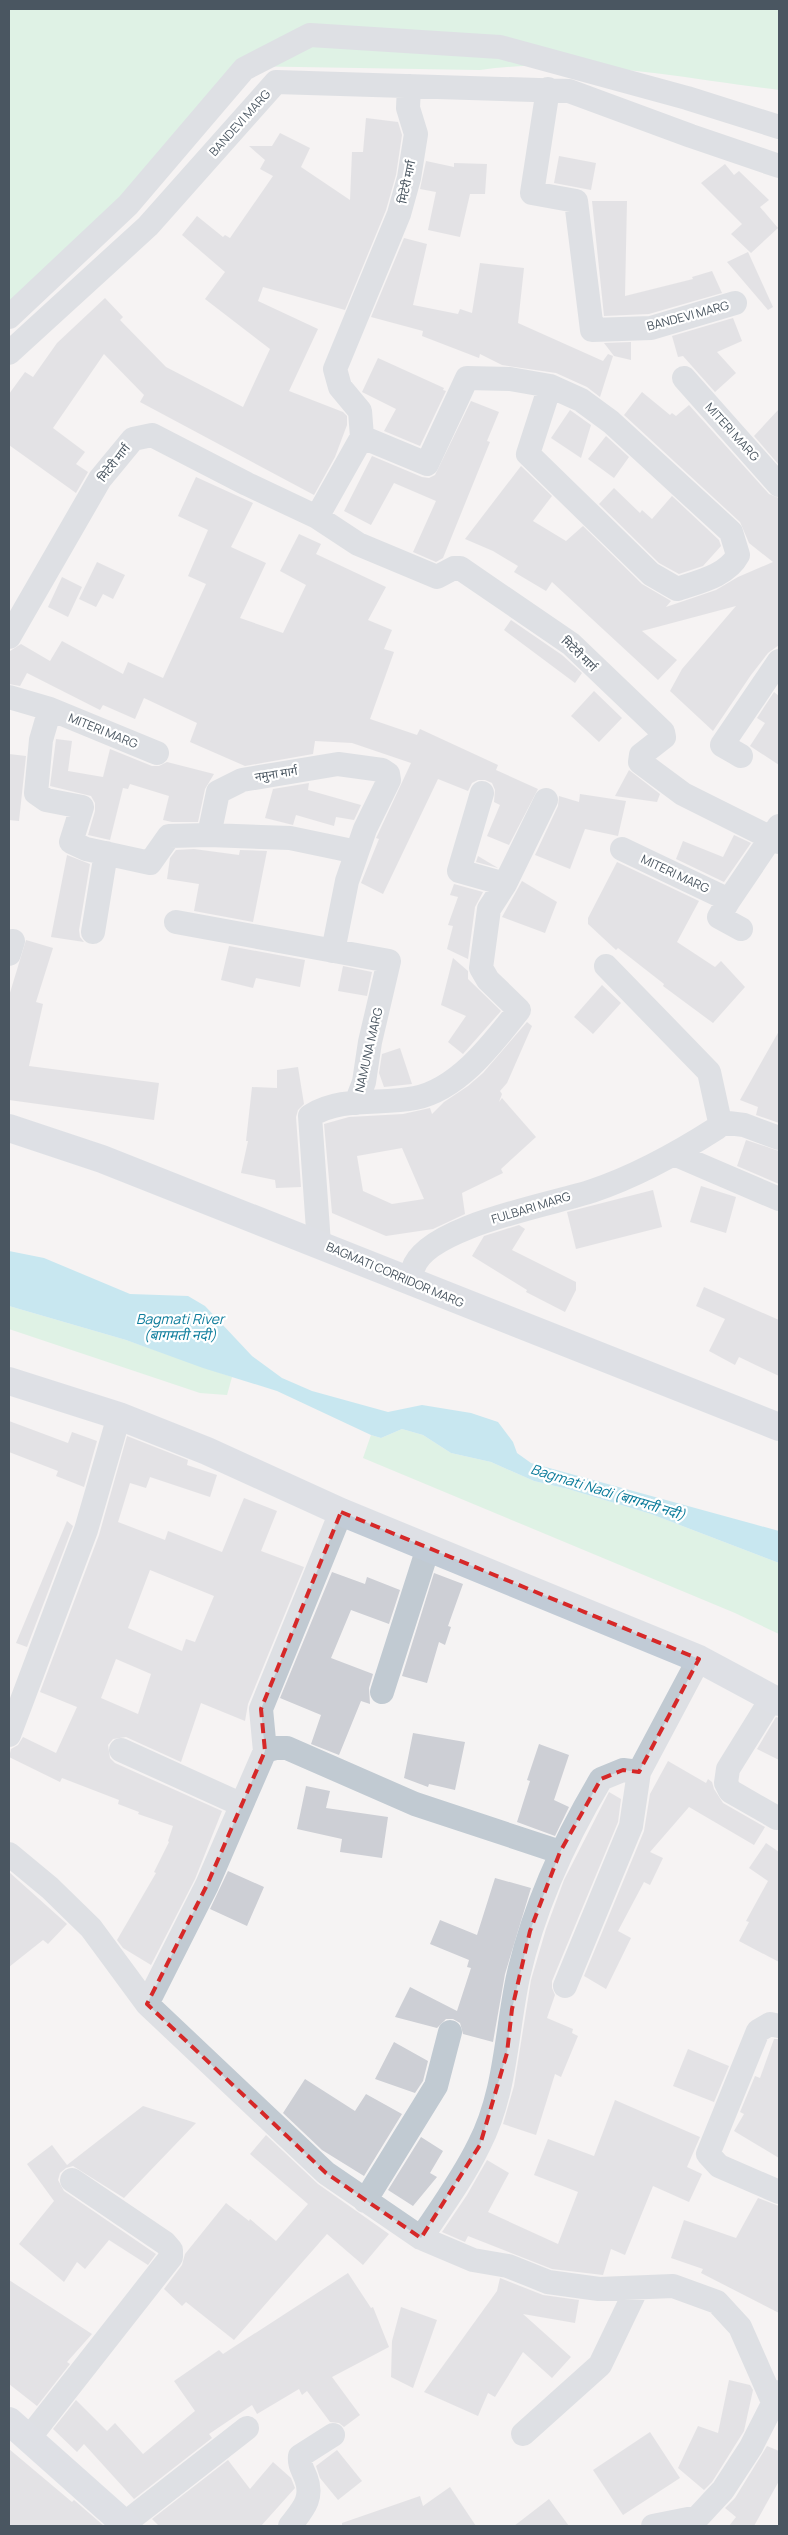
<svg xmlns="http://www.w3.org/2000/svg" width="788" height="2535" viewBox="0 0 788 2535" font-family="Manrope,'Noto Sans Devanagari',sans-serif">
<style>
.green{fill:#c3f1d5}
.water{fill:#90daee}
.building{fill:#cdcfd5;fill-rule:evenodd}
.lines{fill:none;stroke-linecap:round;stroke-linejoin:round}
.street{stroke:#c1cad2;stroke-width:24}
.secondary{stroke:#c1cbd6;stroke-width:28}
.marked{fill:none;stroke:#d62828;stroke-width:4;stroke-dasharray:10 6;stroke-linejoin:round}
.labels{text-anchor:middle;stroke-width:4.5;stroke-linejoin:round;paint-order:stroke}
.street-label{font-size:12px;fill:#4a5661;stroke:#fff}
.water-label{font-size:14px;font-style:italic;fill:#0c7c9b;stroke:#fff}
</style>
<rect width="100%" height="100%" fill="#f5f3f3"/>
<!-- green -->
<path class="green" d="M9 9H779V90C681 78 579 56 480 70L236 66 9 326Z
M9 1306 126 1340 232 1377 227 1395 200 1393 9 1329Z
M402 1429 423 1435 451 1453 491 1462 534 1481 568 1489 651 1514 779 1563V1634L735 1613 363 1458 371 1435 381 1438Z"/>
<!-- water -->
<path class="water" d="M9 1251 44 1258 130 1294 188 1296 205 1306 252 1356 282 1378 312 1391 388 1412 422 1405 471 1413 498 1422 513 1442 517 1453 531 1463 779 1531V1563L651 1514 568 1489 534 1481 491 1462 451 1453 423 1435 402 1429 381 1438 371 1435 277 1391 203 1368 126 1340 9 1306Z"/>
<!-- building -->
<path class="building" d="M366 118 398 122 402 135 396 175 386 210 345 310 263 287 258 301 318 329 289 391 343 412 347 416V425L335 457 314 495 140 402 144 395 104 354 53 428 85 452 76 464 88 472 76 493 9 445V394L25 372 33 377 57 343 105 298 123 317 120 320 166 367 243 407 270 349 205 299 225 272 182 235 197 216 223 237 225 235 230 238 273 176 260 169 265 160 249 146H272L280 133 310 148 301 167 350 200 352 152H363Z
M559 156 596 163 591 190 554 183Z
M426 161 454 167V163L487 164 485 194H470L460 237 428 230 436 192 420 189Z
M725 164 734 175 739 171 769 200 760 207 778 228 751 253 731 234 742 224 701 183Z
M592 201H627L625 296 693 279 692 277 712 271 722 293 649 314 604 316Z
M404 238 427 244 413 305 458 314 460 309 472 313 480 263 524 268 518 323 603 361 608 354 613 356 600 397 587 387 556 373 502 365 480 354 479 358 422 336 423 331 371 317Z
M748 252 773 307 768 310 727 262Z
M733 318 742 341 717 352 736 373 715 392 683 356 678 357 672 336Z
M631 342V360L614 356 604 343Z
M378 358 444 388 443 390 446 391 420 446 384 431 396 409 362 392Z
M642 392 670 415 672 413 676 416 689 405 769 494 779 498V645L768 653 751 675 713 731 670 691 682 669 736 606 642 631 677 660 658 680 552 582 546 591 514 572 518 566 493 551 465 539 521 466 552 496 533 521 566 541 583 526 642 584 671 601 666 607 716 590 738 577 773 562 749 543 740 522 624 415Z
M471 401 499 412 487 441 490 442 443 558 436 562 413 552 436 501 394 483 371 525 344 511 372 456 422 477 429 478 435 475Z
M779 409V465L754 436Z
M570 410 591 425 581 458 551 438Z
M606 436 629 457 614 478 588 459Z
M196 477 253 503 231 547 266 563 240 618 283 633 306 585 280 571 299 534 321 544 316 554 386 587 368 620 392 630 384 649 394 652 370 719 417 735 420 729 498 765 496 770 538 789 509 845 487 836 500 805 494 802 495 790 492 783 485 780H478L472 783 468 791 438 779 383 894 361 883 379 839 376 838 378 834 411 763 352 743 315 741 313 754 245 766 190 742 197 723 144 698 135 719 103 705 100 710 27 673 20 686 9 684 10 651 21 644 50 661 62 641 123 674 128 662 163 678 206 584 188 576 208 530 178 516Z
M614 488 640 513 642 510 652 519 672 496 719 540 721 546 703 566 679 574 659 563 599 504Z
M97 562 125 575 113 599 103 594 96 607 79 599Z
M62 577 82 587 68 617 48 607Z
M511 620 562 655 582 673 575 683 504 630Z
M594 691 622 718 599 742 571 716Z
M774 692 779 696V765L750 746 765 723 757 718Z
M56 739 72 741 68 771 103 777 110 749 152 766H159L167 762 214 774 205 789 198 822H172L163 820 169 796 130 784 128 789 123 788 110 840 88 835 95 811V803L91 796 50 786Z
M9 754 26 756 19 821 9 820Z
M629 770 660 794 657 802 615 796Z
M309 783 308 790 361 805 354 820 336 817 334 826 296 815 293 825 265 818 273 789Z
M580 794 626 801 618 836 585 829 570 869 535 855 558 806 559 796 579 802Z
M734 835 751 843 724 882 676 859 683 841 723 857Z
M194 849 239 855 240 850 267 851 253 922 194 911 199 884 167 879 170 858 176 850Z
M67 855 90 864 79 930 80 937 84 942 51 937Z
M478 856 498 868 476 862Z
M617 862 699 901 677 942 715 967 721 961 745 987 713 1023 663 986 664 984 618 948 616 950 588 924V918Z
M522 881 557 902 545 933 502 917Z
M454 884 483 892 475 907 468 959 447 949 453 926 448 925 458 897 450 895Z
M26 940 53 948 36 1002 43 1004 29 1066 159 1083 154 1120 9 1100V996Z
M229 946 305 960 300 987 256 978 253 988 221 980Z
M453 958 468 971V979L501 1011 463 1054 448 1042 466 1016 441 1005Z
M343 966 372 972 367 996 338 991Z
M602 985 621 1003 593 1034 574 1017Z
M527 1022 532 1026 507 1083 500 1091 502 1094 499 1102 502 1098 536 1137 501 1169 503 1173 462 1193 465 1214 433 1229 386 1236 332 1213 324 1124 349 1117 403 1114 430 1108 432 1114 444 1102 468 1086 483 1073ZM402 1148 424 1199 392 1204 363 1191 357 1156Z
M779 1031V1123L756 1115 758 1107 740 1100Z
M400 1048 412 1084 384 1087 379 1073 382 1054Z
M298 1067 304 1104 298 1110 296 1117 301 1187 276 1188 275 1180 241 1173 248 1141H246L252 1087 277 1088V1070Z
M746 1140 779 1151V1184L737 1166Z
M701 1186 736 1197 726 1233 690 1222Z
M653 1190 662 1227 576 1249 567 1212Z
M519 1225 525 1229 512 1250 576 1282V1290L565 1312 526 1292 527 1290 472 1256 484 1236Z
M704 1287 779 1320V1376L739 1357 735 1365 709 1351 725 1319 696 1306Z
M9 1421 68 1443 72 1432 97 1441 84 1487 56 1476 58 1471 9 1452Z
M127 1436 188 1460 187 1465 217 1475 210 1497 150 1477 146 1488 130 1483 118 1522 165 1540 168 1531 222 1552 244 1498 277 1511 261 1551 304 1567 248 1704 245 1721 201 1703 181 1762 126 1737 113 1739 108 1745 110 1758 115 1763 222 1811 195 1879 151 1965 123 1948 117 1940 156 1873 154 1872 169 1842 168 1841 173 1826 138 1814 139 1812 118 1804 119 1800 62 1778 60 1782 9 1757 11 1749 18 1745 23 1737 56 1753 77 1707 40 1692 99 1535ZM150 1570 214 1596 195 1642 186 1639 182 1651 128 1628ZM116 1659 151 1674 138 1714 101 1698Z
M67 1521 73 1526 27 1647 16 1643Z
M332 1572 365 1584 367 1577 400 1590 389 1624 351 1610 331 1658 373 1674 369 1688 370 1704 361 1701 339 1755 311 1744 321 1715 280 1698Z
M434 1573 463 1584 448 1626 451 1627 445 1645 439 1642 427 1683 402 1676Z
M776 1717 779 1718V1760L757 1749Z
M413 1733 465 1742 455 1790 429 1784 428 1787 404 1778Z
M539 1744 569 1755 554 1800 569 1807 555 1836 517 1822 530 1781 527 1780Z
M668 1761 706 1783 708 1779 712 1782 714 1789 723 1803 765 1827 754 1845 689 1807 650 1852 663 1858 650 1885 644 1882 618 1931 631 1938 606 1989 584 1976 644 1831 650 1794Z
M306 1786 330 1791 326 1808 388 1817 382 1858 340 1852 342 1839 297 1829Z
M609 1792 621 1799 618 1822 552 1981V1988L555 1995 547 2018 573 2029 572 2033 578 2036 561 2077 555 2074 536 2135 503 2124 514 2086 531 1980 546 1929 564 1880Z
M766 1843 779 1852V1962L739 1941 749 1922 746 1921 768 1881 749 1868Z
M228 1871 264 1887 247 1926 210 1909Z
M9 1872 67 1924 48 1944 43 1940 9 1967Z
M495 1878 531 1888 505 1974 493 2042 463 2034 460 2023 453 2019H446L437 2028 395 2017 410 1987 457 2011 471 1968 467 1967 469 1960 430 1944 440 1920 477 1935Z
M774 2039H779V2158L734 2131 744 2114 740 2112 755 2076 760 2078Z
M394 2042 428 2061 423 2081 415 2093 375 2079Z
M688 2049 729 2066 714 2102 673 2086Z
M305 2079 355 2111 366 2094 402 2114 364 2176 322 2150 283 2113Z
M615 2100 700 2137 687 2167 702 2174 689 2202 653 2186 625 2255 611 2249 603 2275 552 2269 468 2236 465 2242 442 2232 467 2195 487 2160 509 2173 488 2212 558 2244 578 2192 534 2175 548 2139 594 2156Z
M143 2106 196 2123 124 2198 73 2166 66 2168 60 2173 58 2180 64 2191 156 2254 148 2265 109 2240 85 2269 77 2262 64 2282 19 2244 54 2201 27 2164 52 2145 67 2165Z
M266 2135 318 2184 389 2234 363 2265 327 2234 234 2340 186 2302 182 2306 164 2289 182 2265 185 2254 226 2203 249 2221 250 2219 276 2241 308 2204 250 2154Z
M421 2137 443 2151 430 2173 437 2177 413 2206 388 2190Z
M758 2198 779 2206V2313L701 2273 703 2269 671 2258 684 2220 736 2238Z
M348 2273 371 2308 373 2307 389 2347 332 2377 360 2415 344 2427 339 2423 330 2422 307 2391 302 2395 299 2389 257 2414 252 2405 209 2434 212 2438 134 2499 84 2444 77 2452 53 2429 76 2400 107 2431 115 2423 143 2454 195 2411 174 2381 219 2350 223 2354Z
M500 2278 543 2295 579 2300 575 2323 523 2314 571 2357 552 2378 523 2352 495 2397 488 2393 478 2416 424 2392 497 2291Z
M9 2280 92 2334 67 2362 70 2364 37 2406 9 2384Z
M401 2307 437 2320 413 2388 391 2377 392 2341Z
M729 2380 750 2385 753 2390 744 2431 712 2482 704 2490 678 2468 698 2426 718 2433Z
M650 2432 680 2478 623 2515 593 2470Z
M767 2446 779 2451V2481L754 2526H729L736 2517 725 2508 735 2498Z
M9 2449 72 2502 74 2500 104 2526H9Z
M337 2450 362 2481 338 2500 320 2478 316 2466Z
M228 2460 250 2489 273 2462 291 2478 295 2488 261 2526H159L152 2519Z
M450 2487 476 2526H342V2523L420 2496 423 2506Z
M549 2499 569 2526H514Z"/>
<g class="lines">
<!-- street -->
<path class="street" d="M548 89 532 193 576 201 592 330 651 328 735 303
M9 317 128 205 244 69 310 35 500 47 687 98 779 127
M9 353 148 226 276 82 569 91 691 136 779 166
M684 378 779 485
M362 437 360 411 340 387 335 369 399 214 409 178 416 134 408 108 409 86
M317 517 362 437 427 464 467 378 510 379 550 386 581 400 611 422 731 532 738 555C727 576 698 582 677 589L651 574 528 454 550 386
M9 637 100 479 133 439 152 435 247 484 317 517 358 544 437 577 454 568H460L571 644 663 732 664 737 641 755 640 762 683 794 779 842
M9 697 50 709 41 740 36 793 46 800 82 807 71 842 86 849 150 863 169 836 209 835 218 792 242 780 338 764 382 770 388 774 389 780 365 829 347 881 333 951
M50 709 157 753
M741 756 722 745 779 661
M482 793 459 871 505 884
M209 835 290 838 357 852
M622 849 729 900 779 826
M729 900 719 917 741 929
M176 922 389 961 370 1042 364 1082 356 1103
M93 932 106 853
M9 954 13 941
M606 966 709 1072 720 1122
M674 1154 779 1199
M319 1244 310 1116C341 1096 380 1105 415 1098 459 1089 493 1043 519 1010L488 980 481 968 489 909 505 884 546 800
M414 1284C413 1280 412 1273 413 1269 425 1226 554 1204 592 1191 637 1176 678 1153 717 1128L720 1122 744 1125 779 1138
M382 1692 428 1548
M772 1698 728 1769 726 1783 730 1791 777 1818
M9 1735 86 1530 119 1416
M121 1750 240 1804
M265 1751 261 1709 341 1512
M9 1854 50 1888 91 1928 147 2004 326 2173 421 2238 473 2260 508 2266 548 2282 599 2289 673 2286 717 2302 740 2327 773 2402
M565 1986 631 1826 639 1772
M147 2004 207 1885 265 1751 276 1748H287L415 1804 560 1852
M779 2026 770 2024 758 2031 708 2154 719 2166 779 2192
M365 2201 436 2086 450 2032
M421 2238C441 2208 463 2178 479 2145 506 2093 506 2033 518 1977 534 1906 564 1841 601 1779L623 1770 639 1772 699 1659
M523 2434 600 2365 637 2288
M29 2438 171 2257V2250L165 2243 72 2180
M124 2524 247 2428
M290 2526C302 2510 314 2499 306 2478 303 2470 299 2465 300 2456L333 2435
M653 2526 698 2517 723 2490 751 2447 779 2392"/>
<!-- secondary -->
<path class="secondary" d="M9 1128 102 1159 779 1427
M9 1381 119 1416 207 1451 341 1512 699 1659 779 1702
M9 2421 127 2526"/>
</g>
<!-- marked area -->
<path d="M0 0H788V2535H0ZM341 1512 699 1659 639 1772 623 1770 601 1779 560 1852 530 1931 512 2009 507 2053 480 2145 421 2238 326 2173 147 2004 207 1885 265 1751 261 1709Z" fill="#f5f3f3" fill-opacity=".55" fill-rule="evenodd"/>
<path class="marked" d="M341 1512 699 1659 639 1772 623 1770 601 1779 560 1852 530 1931 512 2009 507 2053 480 2145 421 2238 326 2173 147 2004 207 1885 265 1751 261 1709Z"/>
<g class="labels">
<!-- street labels -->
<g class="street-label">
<text transform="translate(240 123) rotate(-48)" y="4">BANDEVI MARG</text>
<text transform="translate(407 182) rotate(-78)" y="4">मिटेरी मार्ग</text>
<text transform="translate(688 316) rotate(-15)" y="4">BANDEVI MARG</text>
<text transform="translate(732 432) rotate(48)" y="4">MITERI MARG</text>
<text transform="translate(114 463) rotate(-52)" y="4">मिटेरी मार्ग</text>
<text transform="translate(579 654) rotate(44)" y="4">मिटेरी मार्ग</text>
<text transform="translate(103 731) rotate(22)" y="4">MITERI MARG</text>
<text transform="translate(276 774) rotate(-9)" y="4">नमुना मार्ग</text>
<text transform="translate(675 874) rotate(25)" y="4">MITERI MARG</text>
<text transform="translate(369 1050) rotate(-77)" y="4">NAMUNA MARG</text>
<text transform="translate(531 1208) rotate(-17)" y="4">FULBARI MARG</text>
<text transform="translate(395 1275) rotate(23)" y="4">BAGMATI CORRIDOR MARG</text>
</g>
<!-- water labels -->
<g class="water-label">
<text x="180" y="1324">Bagmati River<tspan x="180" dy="16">(बागमती नदी)</tspan></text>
<text transform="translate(608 1492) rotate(17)" y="5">Bagmati Nadi (बागमती नदी)</text>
</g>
</g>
<!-- border -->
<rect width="788" height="2535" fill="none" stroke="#4a5661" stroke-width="20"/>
</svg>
